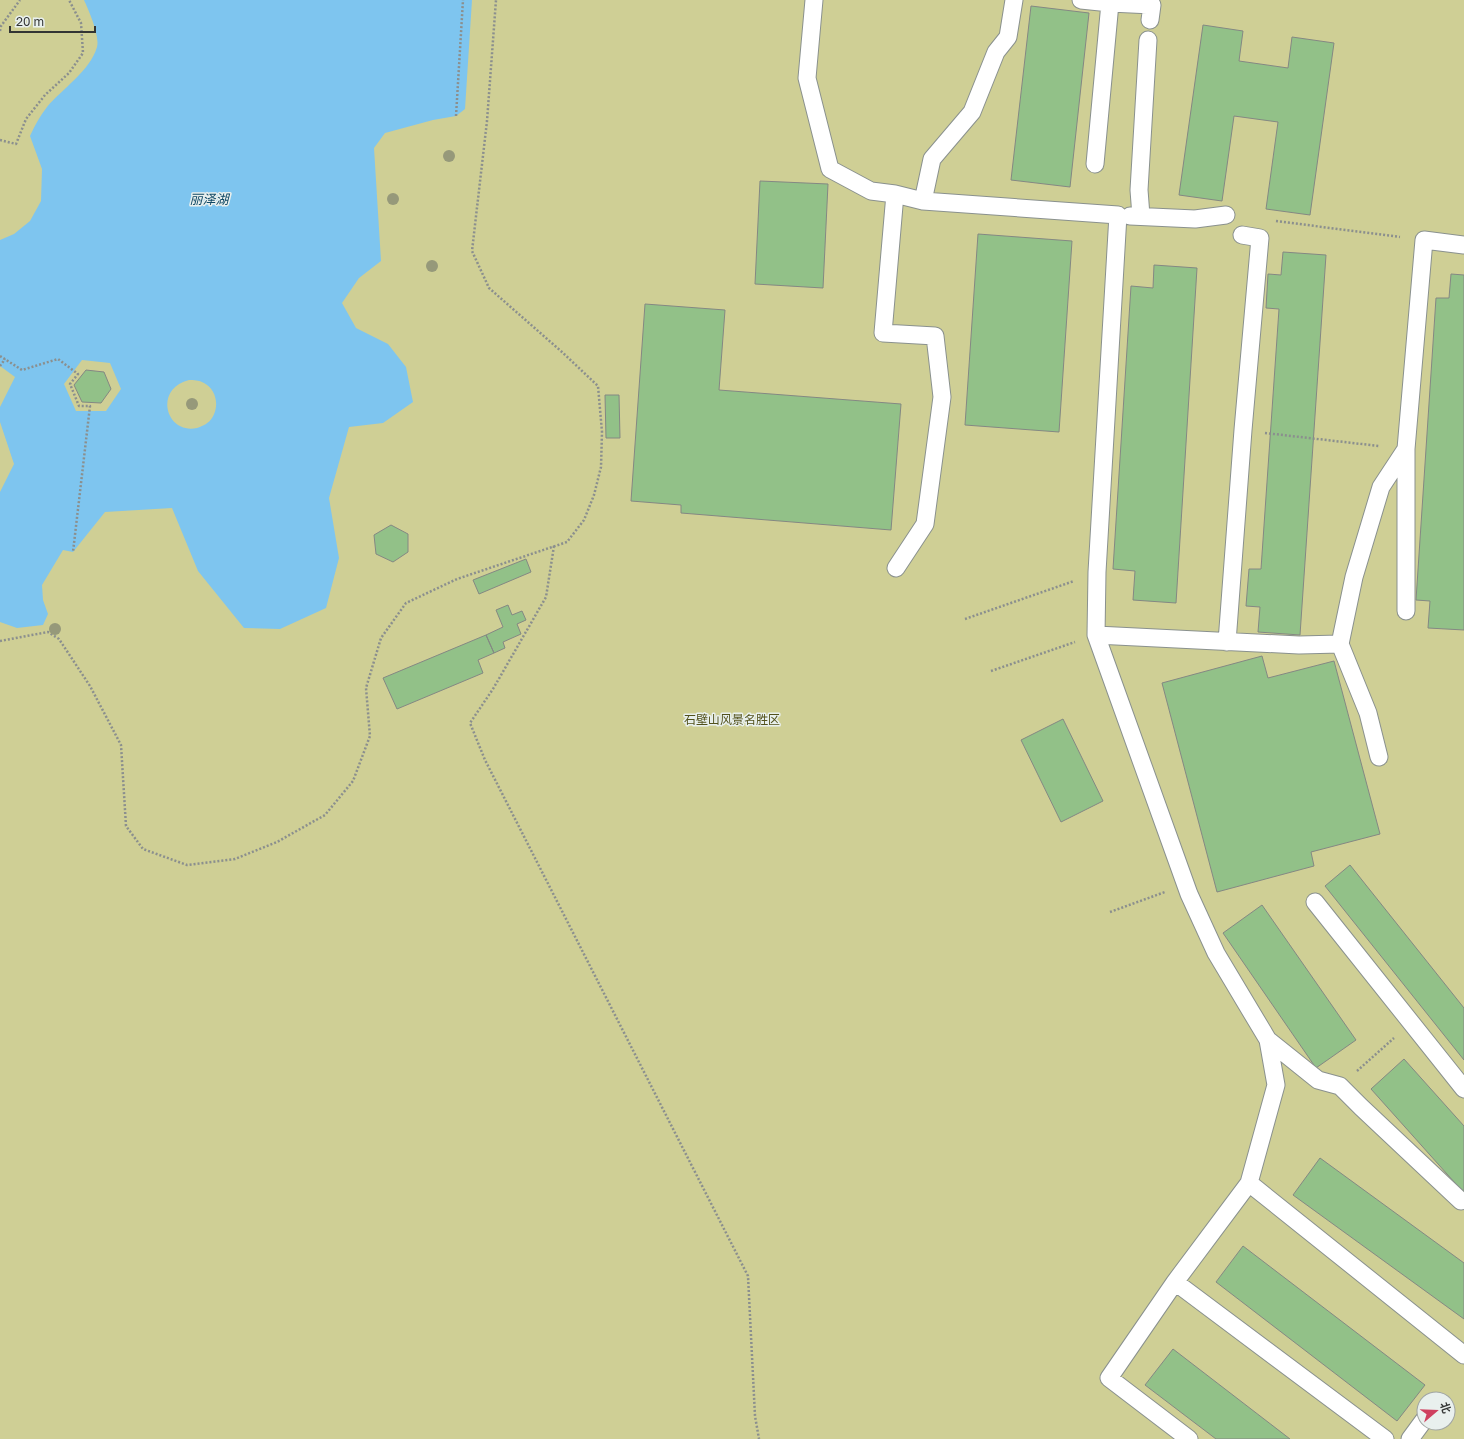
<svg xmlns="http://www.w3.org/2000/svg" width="1464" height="1439" viewBox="0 0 1464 1439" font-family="'Golos Text','Noto Sans SC',sans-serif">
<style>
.green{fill:#cfcf95;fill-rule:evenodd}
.water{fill:#7ec5ef;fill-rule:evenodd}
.building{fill:#92c188;stroke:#848883}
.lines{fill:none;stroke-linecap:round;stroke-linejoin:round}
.lane-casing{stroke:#8a918e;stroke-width:19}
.path{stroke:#8b8f8e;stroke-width:2.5;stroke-dasharray:2 2;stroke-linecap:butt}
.lane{stroke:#fff;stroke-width:17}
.tree{fill:#96997a}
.labels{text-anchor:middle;stroke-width:3;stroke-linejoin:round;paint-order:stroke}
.park-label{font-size:12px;fill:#52511b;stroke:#e9f0ee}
.water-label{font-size:13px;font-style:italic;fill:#0f4865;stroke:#e9f0ee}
</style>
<rect width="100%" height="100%" fill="#e9f0ee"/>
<!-- green -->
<path class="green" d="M0 0H1464V1439H0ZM1424 1399H1448V1423H1424Z"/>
<!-- water -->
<path class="water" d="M84 0H472L465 109 456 116 433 120 385 133 374 148 381 261 359 278 342 303 356 328 388 344 406 367 413 402 383 423 349 427 329 498 339 558 326 608 280 629 244 628 198 571 172 508 105 512 73 552 63 550 42 585 43 600 48 614 43 625 17 628 0 622V492L14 464 0 422V407L15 377 0 366V240L14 234 30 221 41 201 42 169 30 136C35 125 40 116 47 107 62 89 90 71 97 47 100 36 89 11 84 0ZM82 360 110 363 121 389 106 411H76L64 384ZM189 380C194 380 199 380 204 383 216 389 220 406 212 418 209 423 203 426 197 428 166 435 153 389 189 380Z"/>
<!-- building -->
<path class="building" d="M1031 6 1089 13 1070 187 1011 180Z
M1203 25 1243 31 1239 61 1288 68 1292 37 1334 43 1310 215 1266 209 1278 122 1234 116 1222 201 1179 195Z
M760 181 828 184 823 288 755 284Z
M978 234 1072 241 1059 432 965 425Z
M1283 252 1326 255 1300 635 1258 632 1260 607 1246 606 1249 569H1261L1279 309 1266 308 1268 274 1281 275Z
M1154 265 1197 268 1176 603 1133 600 1135 571 1113 569 1131 286 1153 288Z
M1451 274 1464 275V630L1428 628 1430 601 1416 600 1436 298H1449Z
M645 304 725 310 719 390 901 404 891 530 681 513V505L631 501Z
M86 370 104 372 111 389 101 403 82 402 74 385Z
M605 395H619L620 438H606Z
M391 525 408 534V552L393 562 376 554 374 535Z
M526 559 531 572 479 594 473 580Z
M508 605 512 615 522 611 526 620 517 624 521 634 503 642 505 648 494 653 486 635 503 627 496 610Z
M486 635 494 653 478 660 483 673 397 709 383 678Z
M1262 656 1268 678 1334 661 1380 834 1311 852 1314 866 1217 892 1162 683Z
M1063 719 1103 801 1061 822 1021 740Z
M1350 865 1464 1008V1060L1325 886Z
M1262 905 1356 1040 1316 1068 1223 933Z
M1404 1059 1464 1126V1193L1371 1089Z
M1320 1158 1464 1263V1319L1293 1195Z
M1243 1246 1425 1385 1397 1421 1216 1282Z
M1173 1349 1290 1439H1216L1145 1385Z"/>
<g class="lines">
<defs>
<path id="lane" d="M814 0 807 78 830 169 871 191 895 194 923 201 1118 215 1097 572 1096 635 1189 894 1216 953 1268 1040 1276 1085 1249 1183 1175 1282 1109 1378 1189 1439
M1081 0 1110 3 1095 164
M1110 3 1152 5 1150 20
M895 194 883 333 935 336 942 397 925 524 896 568
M923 201 932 159 972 112 996 52 1008 37 1014 0
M1130 216 1195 219 1226 215
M1141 216 1139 190 1148 40
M1406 611V449
M1096 635 1299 645 1340 644 1354 577 1381 487 1406 449 1424 240 1464 245
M1227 642 1243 430 1260 238 1242 235
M1340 644 1368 713 1379 757
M1315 902 1464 1089
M1268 1040 1318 1080 1340 1086 1361 1107 1461 1201
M1249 1183 1464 1355
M1175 1282 1385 1439
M1410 1439 1424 1420"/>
</defs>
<!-- lane casing -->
<use href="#lane" class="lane-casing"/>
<!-- path -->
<path class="path" d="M0 31 1 26 20 0
M456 116 463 0
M0 140 16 144 26 119 45 95 69 73 83 53 81 23 69 0
M1276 221 1400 237
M0 356 22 370 58 359 78 374 70 384 79 406H90L73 552
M0 366 5 359
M1265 433 1379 446
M554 546 546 597 493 689 470 723 485 760 748 1276 755 1416 759 1439
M965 619 1074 581
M0 641 48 632 59 639 90 686 121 745 126 826 143 849 187 865 235 859 277 842 325 815 353 781 370 736 366 688 381 638 406 603 457 579 567 542 584 520 594 495 601 467 602 432 598 386 562 352 489 288 472 251 487 121 496 0
M991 671 1075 642
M1110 912 1165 892
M1357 1071 1394 1038"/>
<!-- lane -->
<use href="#lane" class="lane"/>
</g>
<!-- trees -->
<g class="tree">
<circle cx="449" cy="156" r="6"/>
<circle cx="393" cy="199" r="6"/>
<circle cx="432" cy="266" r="6"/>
<circle cx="192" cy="404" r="6"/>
<circle cx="55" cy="629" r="6"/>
</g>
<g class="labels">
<!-- park labels -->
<g class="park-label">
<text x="732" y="724">石壁山风景名胜区</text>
</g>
<!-- water labels -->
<g class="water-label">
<text x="209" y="204">丽泽湖</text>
</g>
</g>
<!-- north arrow -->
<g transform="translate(1436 1411) rotate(71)"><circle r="19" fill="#e9f0ee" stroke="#a0a5a4"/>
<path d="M0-3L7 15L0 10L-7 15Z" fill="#cf405f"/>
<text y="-6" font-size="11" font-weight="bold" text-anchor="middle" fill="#333534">北</text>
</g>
<!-- scale -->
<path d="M10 26v6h85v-6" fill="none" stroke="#333534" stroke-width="2"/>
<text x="16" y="26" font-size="12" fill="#333534" stroke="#e9f0ee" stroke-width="3" paint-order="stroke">20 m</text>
</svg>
